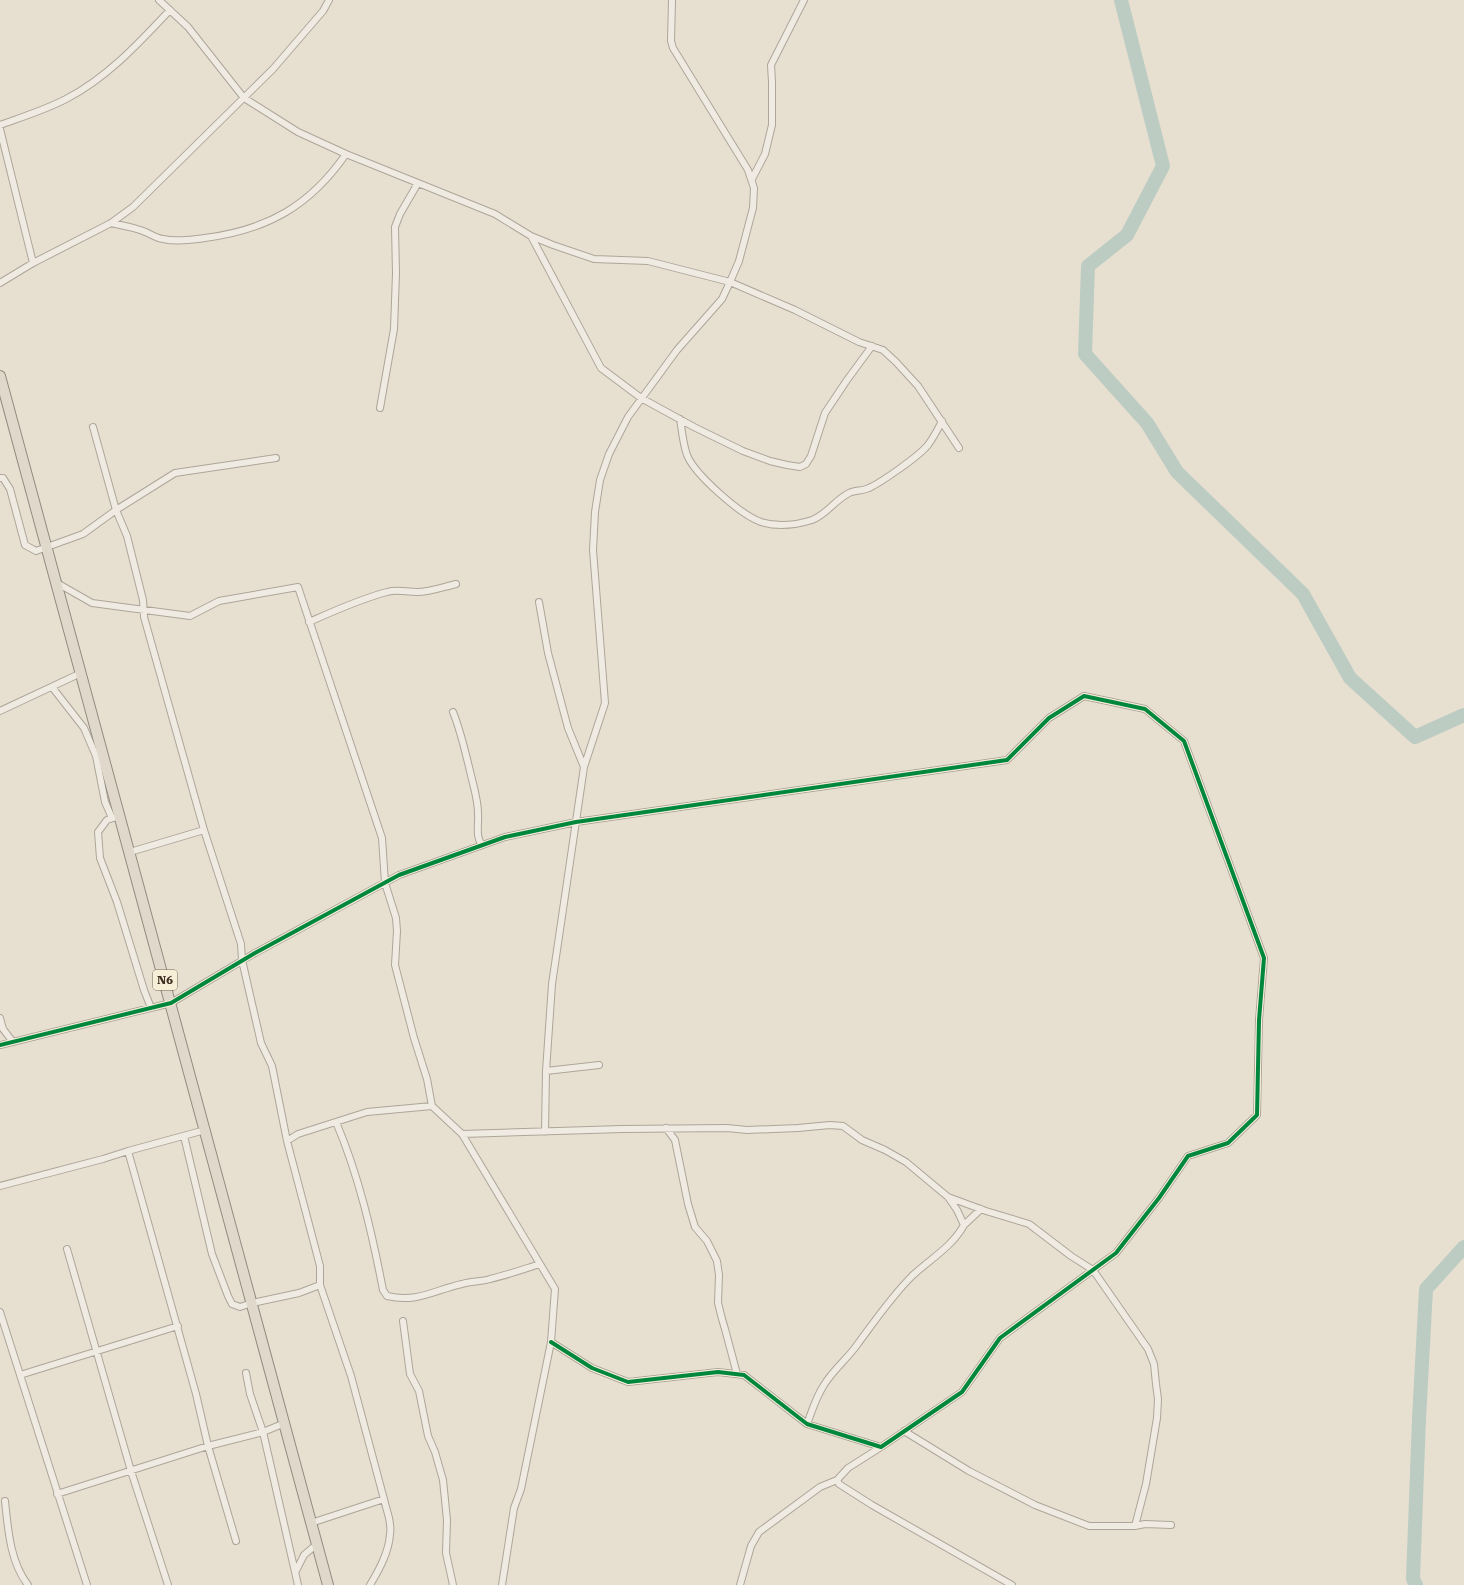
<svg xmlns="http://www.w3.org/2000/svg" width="1464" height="1585" viewBox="0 0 1464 1585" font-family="'Roboto Serif',serif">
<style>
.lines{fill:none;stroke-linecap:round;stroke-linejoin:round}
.river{stroke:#bcccc2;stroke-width:14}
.minor-casing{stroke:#ada599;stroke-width:8}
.trunk-casing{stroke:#928b80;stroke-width:12}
.minor{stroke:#efebe3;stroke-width:6}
.trunk{stroke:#e0d9cb;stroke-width:10}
.cycleway-casing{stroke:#f7eed8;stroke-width:6}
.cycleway{stroke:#00873e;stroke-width:4}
.labels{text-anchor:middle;stroke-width:3.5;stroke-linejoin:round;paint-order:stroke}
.shield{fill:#f7eed8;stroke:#756857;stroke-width:1}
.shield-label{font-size:12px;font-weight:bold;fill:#3d2e20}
</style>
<rect width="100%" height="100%" fill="#e7e0d1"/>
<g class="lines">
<!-- river -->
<path class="river" d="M1121 0 1163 166 1127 235 1088 266 1085 354 1147 423 1177 472 1303 594 1350 678 1415 737 1464 715
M1416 1585 1413 1579 1419 1419 1426 1289 1464 1247"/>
<defs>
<path id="minor" d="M159 0 188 27 244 98 298 132 346 154 495 214 531 236 601 368 641 398 694 427 743 451 770 461 787 465 800 467 806 464 811 456 825 413 847 380 872 346
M0 125C22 117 45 110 66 99 107 78 139 43 170 10
M0 129 33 263
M752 179 765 154 772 125V82L771 65 804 0
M111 223C121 225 131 227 140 230 148 232 155 238 163 239 176 242 191 240 205 238 267 230 310 206 346 154
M531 236 553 245 594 259 648 261 730 282 795 310 859 342 883 350 896 362 918 386 959 448
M0 283 33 263 111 223 133 207 273 69 323 11 329 0
M380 408 394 329 396 273 395 227 400 214 418 183
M680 419C682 431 683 444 687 455 695 475 741 515 761 522 777 527 796 525 812 520 826 515 835 500 849 493 855 490 863 491 869 488 882 482 919 456 928 445 933 438 938 429 942 421
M93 427 116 510 127 536 143 600 144 617 204 830 241 944 242 960 261 1043 272 1066 287 1141
M0 478H3L10 489 25 545 36 551 83 534 116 510 175 473 276 458
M57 583 92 603 190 616 219 601 298 587 382 838 385 883 396 918 397 931 395 965 414 1038 427 1079 432 1106
M539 602 548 653 568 728 584 767
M309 622C334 611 360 599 387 592 397 589 406 592 417 592 430 592 443 587 456 584
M52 687 84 728 96 756 105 802 112 818
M0 711 81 673
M453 712C461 732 465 751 470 771 473 785 478 799 478 813 479 824 475 836 482 845
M120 816 107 820 98 832 100 858 117 902 144 990 151 1008
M130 852 204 830
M0 1018 3 1029 13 1042
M0 1045 171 1003 255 953 399 875 505 837 576 822 1007 760 1049 718 1084 696 1145 709 1184 741 1264 958 1259 1020 1257 1115 1228 1143 1188 1156 1159 1198 1116 1253 1000 1338 962 1392 881 1447 807 1424 744 1375 718 1372 628 1382 592 1368 551 1342
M546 1071 599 1065
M336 1122C359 1176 372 1233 383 1290L387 1296C418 1303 434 1290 462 1284 471 1281 481 1282 490 1279 507 1275 524 1269 540 1264
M666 1128 675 1140 688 1204 695 1227 707 1241 717 1261 719 1275 718 1303 722 1319 725 1329 737 1374
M545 1132 546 1071 552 984 584 767 605 703 593 550 595 512 600 480 609 454 628 417 677 350 722 299 730 282 739 261 753 208 754 188 748 170 673 48 671 41 672 0
M462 1134 622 1129 727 1128 747 1130 798 1128 830 1125 843 1126 862 1140 885 1150 906 1162 948 1197 986 1211 1029 1224 1071 1256 1093 1270 1148 1349 1154 1364 1156 1384 1158 1399 1157 1418 1146 1484 1135 1526
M184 1136 212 1254 228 1296 232 1304 240 1307 252 1303 299 1293 320 1285V1266L287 1141 298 1134 367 1112 432 1106 462 1134 555 1289 551 1342 521 1489 514 1508 502 1585
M128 1151 196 1394 208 1446 236 1541
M0 1186 103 1159 128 1151 205 1130
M964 1225 981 1209
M67 1249 131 1471 168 1585
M320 1285 351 1376 389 1518C390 1523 391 1529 390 1534 389 1552 379 1570 370 1585
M0 1312 87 1585
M403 1321 410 1374 419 1391 428 1436 435 1452 443 1480 447 1520 446 1553 453 1585
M246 1373 250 1394 263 1432 298 1585
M20 1375 178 1326
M807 1424C812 1411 816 1397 824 1385 833 1370 847 1359 857 1345 874 1322 891 1297 912 1276 930 1259 952 1247 964 1225L957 1210 948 1197
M904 1431 969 1471 1035 1505 1089 1526H1135L1145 1524 1171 1525
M881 1447 848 1468 837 1480 839 1484 872 1505 1012 1585
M57 1494 208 1446 263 1432 285 1423
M5 1501C8 1529 10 1562 28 1585
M311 1523 384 1499
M296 1571 304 1555 317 1544
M740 1585 751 1546 759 1532 820 1487 837 1480"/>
<path id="trunk" d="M0 376 328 1585"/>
</defs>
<!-- minor casing -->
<use href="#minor" class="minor-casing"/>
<!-- trunk casing -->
<use href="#trunk" class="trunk-casing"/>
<!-- minor -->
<use href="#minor" class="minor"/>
<!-- trunk -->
<use href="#trunk" class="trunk"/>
<defs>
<path id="cycleway" d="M0 1045 171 1003 255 953 399 875 505 837 576 822 1007 760 1049 718 1084 696 1145 709 1184 741 1264 958 1259 1020 1257 1115 1228 1143 1188 1156 1159 1198 1116 1253 1000 1338 962 1392 881 1447 807 1424 744 1375 718 1372 628 1382 592 1368 551 1342"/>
</defs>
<!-- cycleway casing -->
<use href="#cycleway" class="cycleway-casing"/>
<!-- cycleway -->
<use href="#cycleway" class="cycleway"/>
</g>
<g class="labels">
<!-- shield labels -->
<rect class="shield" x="153" y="970" width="24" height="20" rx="3"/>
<g class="shield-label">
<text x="165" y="984">N6</text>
</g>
</g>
</svg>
